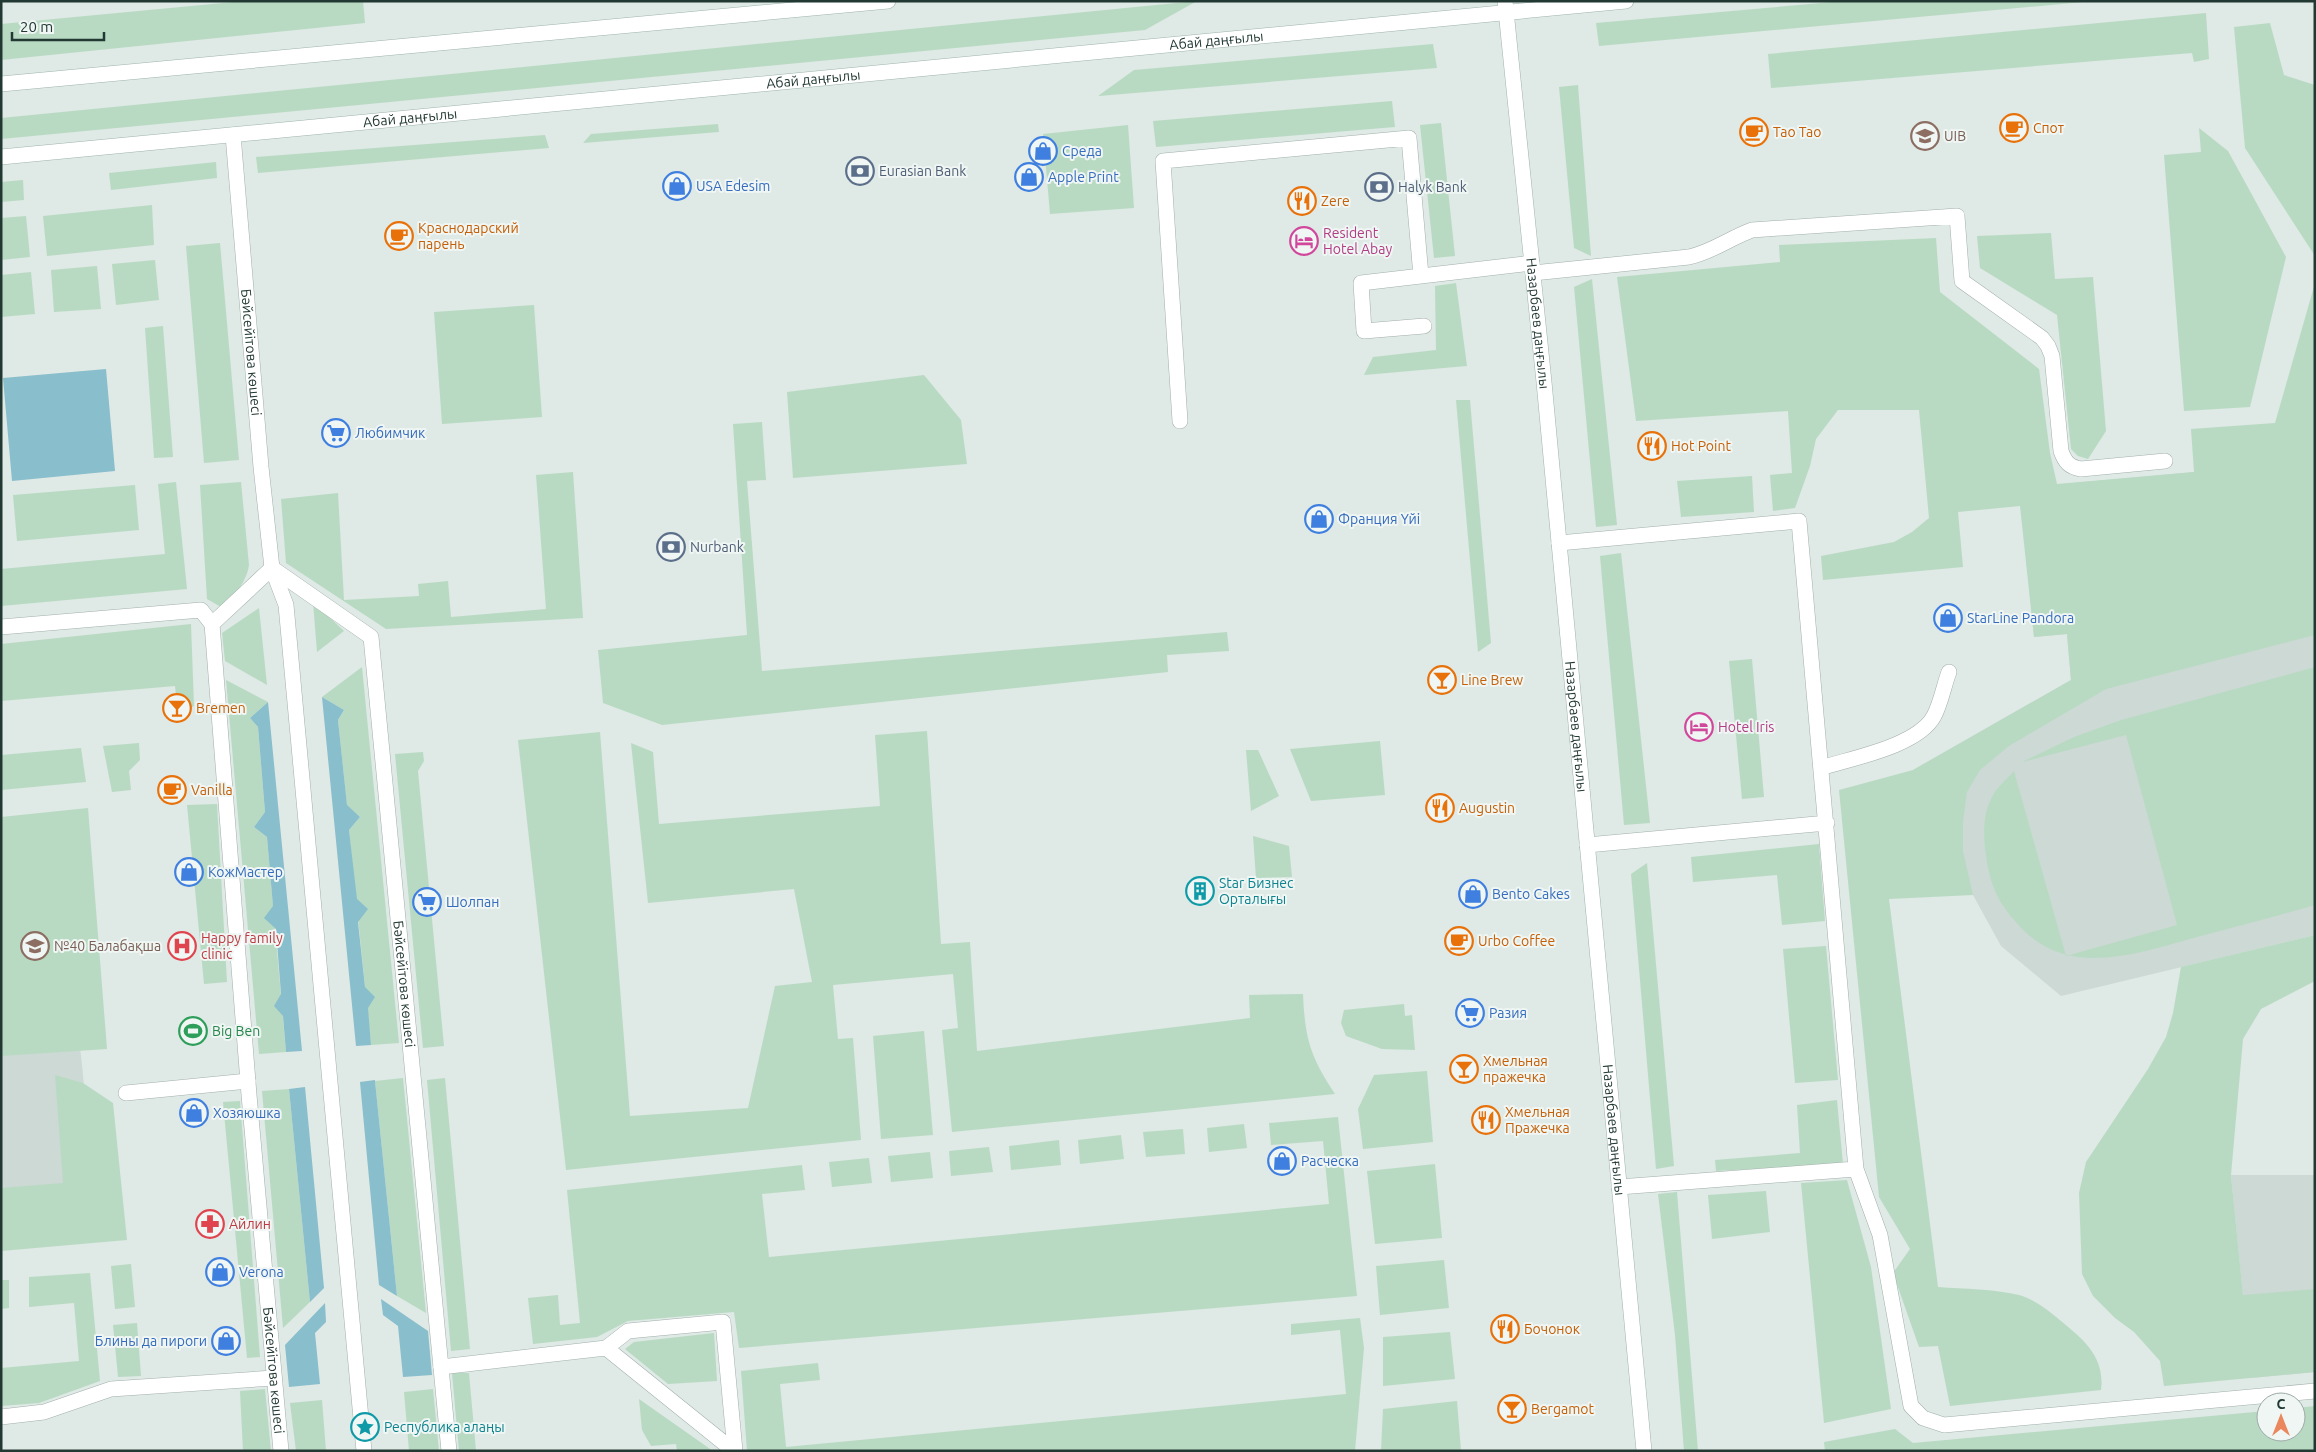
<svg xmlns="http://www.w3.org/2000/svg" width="2316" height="1452" viewBox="0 0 2316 1452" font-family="Ubuntu,sans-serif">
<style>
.built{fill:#cdd9d4}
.green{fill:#b8dac3}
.water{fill:#89becc}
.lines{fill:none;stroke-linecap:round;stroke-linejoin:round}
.service-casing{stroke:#a2b0ac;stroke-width:16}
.pedestrian-casing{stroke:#a2b0ac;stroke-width:16}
.minor-casing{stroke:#a2b0ac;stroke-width:16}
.secondary-casing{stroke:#9eb4ae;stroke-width:16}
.service{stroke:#fff;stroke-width:15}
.pedestrian{stroke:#fff;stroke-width:15}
.minor{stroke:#fff;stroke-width:15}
.secondary{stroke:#fff;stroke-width:15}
.labels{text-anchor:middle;stroke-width:4;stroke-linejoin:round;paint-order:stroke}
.street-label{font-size:14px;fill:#213833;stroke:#eff6f3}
.food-label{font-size:14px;fill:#c56008;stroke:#eff6f3;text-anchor:start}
.education-label{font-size:14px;fill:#785e54;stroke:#eff6f3;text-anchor:start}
.shop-label{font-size:14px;fill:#366cbe;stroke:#eff6f3;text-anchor:start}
.service-label{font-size:14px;fill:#4e5e75;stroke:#eff6f3;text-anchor:start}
.hotel-label{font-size:14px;fill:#b23c85;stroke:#eff6f3;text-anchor:start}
.culture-label{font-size:14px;fill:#0d838f;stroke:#eff6f3;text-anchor:start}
.health-label{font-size:14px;fill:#be3a42;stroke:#eff6f3;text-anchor:start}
.leisure-label{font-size:14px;fill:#27864d;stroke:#eff6f3;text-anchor:start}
</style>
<rect width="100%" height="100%" fill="#dfe9e5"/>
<!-- built -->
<path class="built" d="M2315 461V935L2061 996 2001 946 1973 895 1913 770 2071 680 2067 634 2034 637 2019 488Z
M56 839 82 1065 96 1215 1 1223V844Z
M2231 1175H2315V1372L2251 1378Z"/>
<!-- green -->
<path class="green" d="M244 1H363L365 23 1 60V24Z
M1197 1 1145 30 1 139V118Z
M1844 1H2094L1599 46 1596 23Z
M2206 13 2209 59 2194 62 2192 53 1771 88 1768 54Z
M2270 23 2284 75 2315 85V256L2245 148 2234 27Z
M1433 44 1437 68 1098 96 1134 70Z
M1578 85 1591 256 1574 248 1559 87Z
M1392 101 1395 127 1156 147 1153 121Z
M1441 123 1455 256 1434 258 1420 125Z
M718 124 719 132 583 143 591 134Z
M1128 125 1134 208 1050 214 1043 134Z
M2199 128 2228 151 2286 257 2250 407 2184 411 2164 155 2201 152Z
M545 135 549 148 258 173 256 157Z
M216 162 217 178 111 190 109 173Z
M23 180 24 200 1 202V182Z
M152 205 154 245 47 256 43 216Z
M26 216 30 257 1 260V218Z
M2051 233 2055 279 2093 277 2106 431 2088 459 2078 456 2071 449 2057 315 1980 268 1977 236Z
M1936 238 1940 292 2039 369 2050 453 2057 484 2194 472 2191 429 2275 423 2315 283V635L2106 689 2009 746 1980 770 1967 792 1963 822V851L1973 895 1889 899 1938 1287C1964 1289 1993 1289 2019 1295 2036 1300 2048 1310 2061 1321 2084 1340 2105 1357 2101 1390L1950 1406 1938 1346 1919 1347 1893 1273 1910 1249 1879 1197 1839 790 1913 770 2071 680 2067 634 2034 637 2020 506 1958 512 1963 567 1823 580 1821 556 1894 542 1912 532 1929 518 1919 410H1838L1816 439 1810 466 1795 508 1773 511 1770 475 1792 473 1788 411 1636 421 1617 277 1780 262 1779 245Z
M220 243 239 460 204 463 186 246Z
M155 260 159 300 116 305 112 264Z
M97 266 101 309 54 312 51 270Z
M31 272 35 314 1 317V275Z
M1592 279 1617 525 1596 527 1574 287Z
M1456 283 1467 366 1364 375 1373 357 1436 350 1435 286Z
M534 305 542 417 442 424 434 312Z
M163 326 173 457 154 458 145 328Z
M924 375 961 420 967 464 793 478 787 392Z
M1456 400H1470L1491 643 1478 652Z
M762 422 766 480 747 481 762 671 1227 632 1229 651 1167 655 1168 672 662 725 603 703 598 650 747 635 733 424Z
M573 472 583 618 386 629 286 563 281 499 338 493 344 600 419 596 418 584 448 581 451 617 546 609 536 475Z
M1752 476 1754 512 1681 517 1677 481Z
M176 482 187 589 1 606V569L165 554 158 484Z
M241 482 249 565C246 584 235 593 221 607L207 599 200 485Z
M135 485 139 530 17 541 13 495Z
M1621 553 1650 823 1624 825 1600 556Z
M313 602 344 631 317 652Z
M259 608 267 685 225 661 222 633Z
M191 624 194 706 178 715 175 686 1 701V644Z
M1752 659 1764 797 1742 799 1729 661Z
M362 667 399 1043 371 1045 349 830 360 817 347 806 338 720 344 710 322 697Z
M2315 667V905C2277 916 2239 926 2201 936 2137 953 2065 982 2015 921 2002 907 1993 891 1989 872 1984 849 1980 818 1992 797 1997 787 2007 779 2014 771L2066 956 2177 925 2126 735 2022 762 2074 737 2121 720Z
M226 680 268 702 250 718 258 727 265 812 254 827 267 837 286 1052 259 1054Z
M927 731 941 944 970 942 977 1051 1250 1018 1249 995 1303 994C1305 1039 1310 1056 1335 1094L952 1132 942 1030 958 1028 953 974 833 985 838 1039 853 1038 861 1140 566 1170 518 740 600 732 630 1116 748 1108 775 986 812 982 794 889 648 903 631 743 653 752 659 824 880 806 875 735Z
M1380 741 1385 795 1311 801 1290 749Z
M139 743 140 760 129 771 131 790 112 792 103 746Z
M81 748 86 782 1 790V755Z
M1246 750H1258L1279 796 1251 811Z
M423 752 424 761 418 771 444 1046 423 1048 395 754Z
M217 804 227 982 204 984 187 805Z
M88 808 107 1049 1 1056V817Z
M1253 836 1289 846 1292 877 1256 878Z
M1819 844 1825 921 1782 925 1777 875 1693 882 1691 857Z
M1647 863 1674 1166 1656 1169 1631 874Z
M2315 935V981L2261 1009 2243 1039 2231 1175 2243 1295 2315 1289V1372L2164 1386 2160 1361 2134 1332 2115 1318 2093 1296 2082 1274 2079 1193 2086 1162 2148 1069 2166 1037 2173 1013 2181 967Z
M1826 946 1838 1080 1795 1083 1783 949Z
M1404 1004 1405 1016 1412 1015 1415 1050 1382 1049 1346 1036 1341 1023 1344 1010Z
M924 1031 933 1135 881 1139 873 1036Z
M1427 1071 1433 1142 1363 1149 1358 1109 1374 1075Z
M55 1075 83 1083 113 1103 127 1240 1 1251V1188L63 1183Z
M403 1078 426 1313 397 1296 375 1081Z
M445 1078 470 1349 451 1351 427 1080Z
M289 1089 310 1302 283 1328 262 1091Z
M1837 1100 1843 1164 1716 1171 1715 1160 1800 1153 1797 1105Z
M240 1101 260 1357 247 1358 223 1102Z
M1338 1117 1357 1296 739 1348 734 1312 628 1321 597 1337 533 1344 528 1298 558 1295 560 1325 580 1323 567 1190 802 1165 805 1190 762 1194 769 1257 1329 1204 1323 1141 1271 1145 1269 1123Z
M1244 1124 1247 1148 1209 1152 1207 1128Z
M1183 1129 1185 1154 1146 1157 1143 1132Z
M1121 1135 1124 1159 1080 1164 1078 1140Z
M1059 1140 1061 1165 1011 1170 1009 1146Z
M989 1147 993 1172 951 1176 949 1151Z
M930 1152 933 1178 891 1182 888 1156Z
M869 1158 872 1183 832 1187 829 1162Z
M1435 1164 1442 1238 1375 1244 1367 1171Z
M1847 1180 1871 1267 1891 1409 1824 1423 1801 1183Z
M1766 1191 1770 1232 1712 1239 1708 1195Z
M1677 1192 1698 1451H1684L1675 1335 1658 1194Z
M1444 1260 1449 1308 1380 1315 1376 1266Z
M131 1264 135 1307 115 1309 111 1266Z
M90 1273 100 1381 39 1403 1 1406V1368L79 1361 74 1303 29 1307V1277Z
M1 1280H9V1308L1 1309Z
M1360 1318 1364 1348 1355 1451H747L741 1371 818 1363 820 1380 780 1384 786 1447 1346 1394 1340 1330 1291 1335V1324Z
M137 1323 141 1376 118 1377 113 1325Z
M1450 1332 1455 1379 1383 1386V1337Z
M714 1333 717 1381 668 1384 625 1349 634 1342Z
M452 1373H469L476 1451H459Z
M265 1389 271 1451H243L240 1391Z
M433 1389 439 1451H409L404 1392Z
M639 1399 713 1451H677L676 1444 651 1446 642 1430Z
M322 1400 326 1451H296L290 1403Z
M1457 1401 1461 1451H1381L1383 1409Z
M2315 1406V1451H1825L1824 1442 1895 1429 1913 1443 2266 1411V1432H2296V1408Z"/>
<!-- water -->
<path class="water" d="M106 369 115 471 12 481 3 378Z
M322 697 344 710 338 720 347 805 360 817 349 830 357 899 368 909 358 922 365 987 375 997 368 1008 371 1045 356 1046Z
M268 702 302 1051 286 1052 283 1016 274 1006 281 994 276 929 264 918 273 906 267 837 254 827 265 812 258 727 250 718Z
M375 1080V1081L397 1296 379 1285 360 1082Z
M305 1087 324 1288 310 1302 289 1089Z
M381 1299 428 1331 432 1375 403 1377 398 1326 383 1315Z
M325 1303 326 1322 315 1333 320 1384 289 1387 285 1345Z"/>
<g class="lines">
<defs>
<path id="service" d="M1533 273 1689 257C1712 252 1730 238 1752 230L1957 216 1962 281 2042 338 2048 346 2052 356 2061 451C2065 462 2069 467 2081 469L2165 461
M1424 326 1364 331 1361 283 1532 263
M1180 421 1163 161 1409 138 1421 276
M1559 543 1799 521 1856 1169
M1 627 201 610 212 624
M1821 768C1852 758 1918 746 1934 716 1941 703 1944 685 1949 672
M1587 845 1827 823
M126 1093 248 1081
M1619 1187 1856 1169 1880 1235 1911 1406 1923 1418 1944 1425 2315 1391
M441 1367 606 1348
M1 1417 44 1412 111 1389 274 1378
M734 1451 606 1348 628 1331 723 1322 735 1451"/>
<path id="pedestrian" d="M272 568 286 605 364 1451"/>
<g id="minor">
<path id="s1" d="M233 135 261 467 272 568 371 637 449 1451"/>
<path id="s2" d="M272 568 212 624 249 1095 281 1451"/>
</g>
<g id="secondary">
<path id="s3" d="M1505 1 1544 382 1644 1451"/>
<path d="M1 84 888 1"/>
<path id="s4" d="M1 157 1626 1"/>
</g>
</defs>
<!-- service casing -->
<use href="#service" class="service-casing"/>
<!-- pedestrian casing -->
<use href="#pedestrian" class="pedestrian-casing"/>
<!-- minor casing -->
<use href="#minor" class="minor-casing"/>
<!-- secondary casing -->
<use href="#secondary" class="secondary-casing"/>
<!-- service -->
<use href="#service" class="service"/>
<!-- pedestrian -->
<use href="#pedestrian" class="pedestrian"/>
<!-- minor -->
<use href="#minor" class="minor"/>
<!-- secondary -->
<use href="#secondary" class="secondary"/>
</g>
<!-- icons -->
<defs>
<symbol id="cafe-ring" viewBox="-11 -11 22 22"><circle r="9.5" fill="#eff6f3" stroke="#e8710a" stroke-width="1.5"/><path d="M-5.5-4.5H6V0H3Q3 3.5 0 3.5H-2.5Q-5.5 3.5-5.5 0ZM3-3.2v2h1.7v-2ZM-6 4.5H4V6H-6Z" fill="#e8710a"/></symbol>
<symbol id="university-ring" viewBox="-11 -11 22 22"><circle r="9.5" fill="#eff6f3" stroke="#8d6e63" stroke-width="1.5"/><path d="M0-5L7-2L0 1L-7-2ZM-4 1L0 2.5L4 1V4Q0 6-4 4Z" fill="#8d6e63"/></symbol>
<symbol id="shop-ring" viewBox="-11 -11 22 22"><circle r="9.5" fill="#eff6f3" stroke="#3f7fe0" stroke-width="1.5"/><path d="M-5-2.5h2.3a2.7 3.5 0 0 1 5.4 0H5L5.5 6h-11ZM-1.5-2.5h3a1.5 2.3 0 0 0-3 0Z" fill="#3f7fe0"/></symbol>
<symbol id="bank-ring" viewBox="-11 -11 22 22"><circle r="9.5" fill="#eff6f3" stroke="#5c6f8a" stroke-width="1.5"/><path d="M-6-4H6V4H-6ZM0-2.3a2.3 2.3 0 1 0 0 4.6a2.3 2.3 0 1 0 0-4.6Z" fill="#5c6f8a"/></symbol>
<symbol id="restaurant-ring" viewBox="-11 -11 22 22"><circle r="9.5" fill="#eff6f3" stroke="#e8710a" stroke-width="1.5"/><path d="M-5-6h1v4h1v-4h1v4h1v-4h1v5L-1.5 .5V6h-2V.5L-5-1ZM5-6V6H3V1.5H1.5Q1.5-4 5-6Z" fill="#e8710a"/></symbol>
<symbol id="hotel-ring" viewBox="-11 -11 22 22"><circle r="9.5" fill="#eff6f3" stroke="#d1479c" stroke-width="1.5"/><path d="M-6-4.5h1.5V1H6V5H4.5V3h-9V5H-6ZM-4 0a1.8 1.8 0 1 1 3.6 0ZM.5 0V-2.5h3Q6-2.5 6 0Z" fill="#d1479c"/></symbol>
<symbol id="supermarket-ring" viewBox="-11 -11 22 22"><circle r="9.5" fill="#eff6f3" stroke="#3f7fe0" stroke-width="1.5"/><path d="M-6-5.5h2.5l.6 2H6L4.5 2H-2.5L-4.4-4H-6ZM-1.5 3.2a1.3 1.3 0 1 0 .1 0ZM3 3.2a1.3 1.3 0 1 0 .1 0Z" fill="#3f7fe0"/></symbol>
<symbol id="bar-ring" viewBox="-11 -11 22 22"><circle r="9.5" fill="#eff6f3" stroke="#e8710a" stroke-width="1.5"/><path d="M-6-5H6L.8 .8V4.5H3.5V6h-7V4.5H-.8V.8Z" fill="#e8710a"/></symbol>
<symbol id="building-ring" viewBox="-11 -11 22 22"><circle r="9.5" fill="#eff6f3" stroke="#0f9aa8" stroke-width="1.5"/><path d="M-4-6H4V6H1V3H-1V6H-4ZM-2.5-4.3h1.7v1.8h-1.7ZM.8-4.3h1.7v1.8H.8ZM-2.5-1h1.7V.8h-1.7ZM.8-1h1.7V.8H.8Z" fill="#0f9aa8"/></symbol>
<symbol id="school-ring" viewBox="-11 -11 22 22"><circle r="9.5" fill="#eff6f3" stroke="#8d6e63" stroke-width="1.5"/><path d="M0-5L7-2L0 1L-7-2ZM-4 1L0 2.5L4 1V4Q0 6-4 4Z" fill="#8d6e63"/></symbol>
<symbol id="hospital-ring" viewBox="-11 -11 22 22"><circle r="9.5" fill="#eff6f3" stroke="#e0444e" stroke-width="1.5"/><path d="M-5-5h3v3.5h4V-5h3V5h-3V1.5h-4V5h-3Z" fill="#e0444e"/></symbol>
<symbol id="stadium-ring" viewBox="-11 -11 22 22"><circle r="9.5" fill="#eff6f3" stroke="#2e9e5b" stroke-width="1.5"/><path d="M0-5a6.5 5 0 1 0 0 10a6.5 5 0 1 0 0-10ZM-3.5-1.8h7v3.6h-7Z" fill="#2e9e5b"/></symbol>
<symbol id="pharmacy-ring" viewBox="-11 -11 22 22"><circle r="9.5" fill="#eff6f3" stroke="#e0444e" stroke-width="1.5"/><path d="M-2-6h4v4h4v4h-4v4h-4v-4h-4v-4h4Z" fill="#e0444e"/></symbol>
<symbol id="sight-ring" viewBox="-11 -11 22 22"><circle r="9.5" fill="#eff6f3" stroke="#0f9aa8" stroke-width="1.5"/><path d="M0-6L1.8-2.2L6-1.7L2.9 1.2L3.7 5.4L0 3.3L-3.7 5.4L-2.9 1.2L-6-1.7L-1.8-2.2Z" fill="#0f9aa8"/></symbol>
</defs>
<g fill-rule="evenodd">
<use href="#cafe-ring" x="1998" y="112" width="32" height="32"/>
<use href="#cafe-ring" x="1738" y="116" width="32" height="32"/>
<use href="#university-ring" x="1909" y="120" width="32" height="32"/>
<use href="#shop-ring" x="1027" y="135" width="32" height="32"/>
<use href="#bank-ring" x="844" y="155" width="32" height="32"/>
<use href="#shop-ring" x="1013" y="161" width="32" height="32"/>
<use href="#shop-ring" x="661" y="170" width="32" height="32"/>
<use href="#bank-ring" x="1363" y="171" width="32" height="32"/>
<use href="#restaurant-ring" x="1286" y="185" width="32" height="32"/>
<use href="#cafe-ring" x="383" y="220" width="32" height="32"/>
<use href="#hotel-ring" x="1288" y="225" width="32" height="32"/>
<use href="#supermarket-ring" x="320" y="417" width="32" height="32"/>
<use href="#restaurant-ring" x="1636" y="430" width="32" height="32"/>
<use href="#shop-ring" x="1303" y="503" width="32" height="32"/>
<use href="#bank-ring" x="655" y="531" width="32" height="32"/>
<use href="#shop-ring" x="1932" y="602" width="32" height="32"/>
<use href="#bar-ring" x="1426" y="664" width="32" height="32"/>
<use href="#bar-ring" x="161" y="692" width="32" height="32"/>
<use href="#hotel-ring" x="1683" y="711" width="32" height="32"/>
<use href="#cafe-ring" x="156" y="774" width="32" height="32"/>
<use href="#restaurant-ring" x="1424" y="792" width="32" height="32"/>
<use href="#shop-ring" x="173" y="856" width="32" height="32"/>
<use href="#building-ring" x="1184" y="875" width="32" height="32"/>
<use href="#shop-ring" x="1457" y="878" width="32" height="32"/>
<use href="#supermarket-ring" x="411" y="886" width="32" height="32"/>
<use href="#cafe-ring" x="1443" y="925" width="32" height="32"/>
<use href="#school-ring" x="19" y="930" width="32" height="32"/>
<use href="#hospital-ring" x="166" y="930" width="32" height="32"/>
<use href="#supermarket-ring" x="1454" y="997" width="32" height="32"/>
<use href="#stadium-ring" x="177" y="1015" width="32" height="32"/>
<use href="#bar-ring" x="1448" y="1053" width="32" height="32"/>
<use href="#shop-ring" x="178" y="1097" width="32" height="32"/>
<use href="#restaurant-ring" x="1470" y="1104" width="32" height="32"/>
<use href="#shop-ring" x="1266" y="1145" width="32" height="32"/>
<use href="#pharmacy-ring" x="194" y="1208" width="32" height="32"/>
<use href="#shop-ring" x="204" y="1256" width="32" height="32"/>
<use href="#restaurant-ring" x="1489" y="1313" width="32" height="32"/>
<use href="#shop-ring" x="210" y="1325" width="32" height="32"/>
<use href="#bar-ring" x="1496" y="1393" width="32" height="32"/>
<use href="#sight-ring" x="349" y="1411" width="32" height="32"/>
</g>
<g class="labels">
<!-- street labels -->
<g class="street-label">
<text dy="5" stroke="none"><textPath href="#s4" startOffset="1221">Абай даңғылы</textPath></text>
<text dy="5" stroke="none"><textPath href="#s4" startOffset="816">Абай даңғылы</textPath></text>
<text dy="5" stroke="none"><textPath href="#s4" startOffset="411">Абай даңғылы</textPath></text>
<text dy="5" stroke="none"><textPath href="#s3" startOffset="324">Назарбаев даңғылы</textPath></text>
<text dy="5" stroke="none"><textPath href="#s1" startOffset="218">Бәйсейітова көшесі</textPath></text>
<text dy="5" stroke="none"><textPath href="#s3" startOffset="729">Назарбаев даңғылы</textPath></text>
<text dy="5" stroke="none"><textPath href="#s1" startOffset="904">Бәйсейітова көшесі</textPath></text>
<text dy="5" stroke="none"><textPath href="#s3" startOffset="1134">Назарбаев даңғылы</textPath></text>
<text dy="5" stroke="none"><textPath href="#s2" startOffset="831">Бәйсейітова көшесі</textPath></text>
</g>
<!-- food labels -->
<g class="food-label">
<text x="2033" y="133">Спот</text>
<text x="1773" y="137">Tao Tao</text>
<text x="1321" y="206">Zere</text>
<text x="418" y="233">Краснодарский<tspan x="418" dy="16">парень</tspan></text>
<text x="1671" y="451">Hot Point</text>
<text x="1461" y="685">Line Brew</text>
<text x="196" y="713">Bremen</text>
<text x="191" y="795">Vanilla</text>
<text x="1459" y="813">Augustin</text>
<text x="1478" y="946">Urbo Coffee</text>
<text x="1483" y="1066">Хмельная<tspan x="1483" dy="16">пражечка</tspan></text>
<text x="1505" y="1117">Хмельная<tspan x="1505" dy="16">Пражечка</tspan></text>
<text x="1524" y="1334">Бочонок</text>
<text x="1531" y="1414">Bergamot</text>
</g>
<!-- education labels -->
<g class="education-label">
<text x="1944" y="141">UIB</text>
<text x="54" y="951">№40 Балабақша</text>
</g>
<!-- shop labels -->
<g class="shop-label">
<text x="1062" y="156">Среда</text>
<text x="1048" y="182">Apple Print</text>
<text x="696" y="191">USA Edesim</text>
<text x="355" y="438">Любимчик</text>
<text x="1338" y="524">Франция Үйі</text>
<text x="1967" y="623">StarLine Pandora</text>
<text x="208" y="877">КожМастер</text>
<text x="1492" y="899">Bento Cakes</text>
<text x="446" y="907">Шолпан</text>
<text x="1489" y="1018">Разия</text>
<text x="213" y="1118">Хозяюшка</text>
<text x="1301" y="1166">Расческа</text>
<text x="239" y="1277">Verona</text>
<text x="207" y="1346" text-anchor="end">Блины да пироги</text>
</g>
<!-- service labels -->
<g class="service-label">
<text x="879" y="176">Eurasian Bank</text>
<text x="1398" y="192">Halyk Bank</text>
<text x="690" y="552">Nurbank</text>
</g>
<!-- hotel labels -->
<g class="hotel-label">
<text x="1323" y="238">Resident<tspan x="1323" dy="16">Hotel Abay</tspan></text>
<text x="1718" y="732">Hotel Iris</text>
</g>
<!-- culture labels -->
<g class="culture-label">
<text x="1219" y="888">Star Бизнес<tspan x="1219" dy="16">Орталығы</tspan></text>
<text x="384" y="1432">Республика алаңы</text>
</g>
<!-- health labels -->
<g class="health-label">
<text x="201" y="943">Happy family<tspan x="201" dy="16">clinic</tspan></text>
<text x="229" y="1229">Айлин</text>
</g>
<!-- leisure labels -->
<g class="leisure-label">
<text x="212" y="1036">Big Ben</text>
</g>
</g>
<!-- border -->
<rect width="2316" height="1452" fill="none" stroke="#213833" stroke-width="5"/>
<!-- north arrow -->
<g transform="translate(2281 1417)"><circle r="24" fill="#eff6f3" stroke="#9daaa6"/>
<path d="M0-4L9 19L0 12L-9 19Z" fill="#ea875c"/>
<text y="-8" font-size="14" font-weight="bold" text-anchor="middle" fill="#213833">С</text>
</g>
<!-- scale -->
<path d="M12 32v8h92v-8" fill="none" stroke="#213833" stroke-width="2.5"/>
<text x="20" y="32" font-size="15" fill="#213833" stroke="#eff6f3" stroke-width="4" paint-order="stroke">20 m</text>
</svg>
